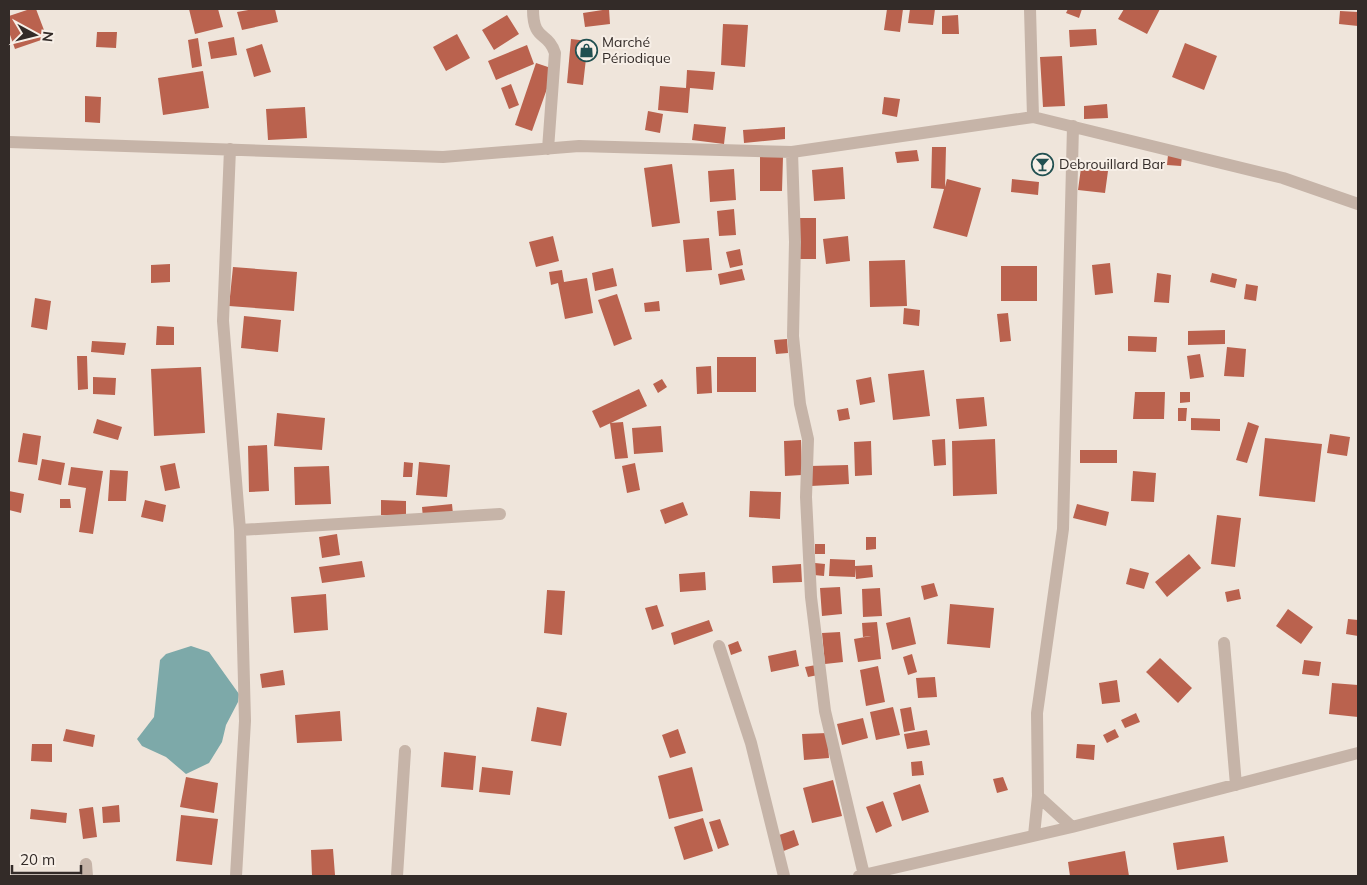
<svg xmlns="http://www.w3.org/2000/svg" width="1367" height="885" viewBox="0 0 1367 885" font-family="Mulish,sans-serif">
<style>
.water{fill:#7da9a9}
.building{fill:#ba624e}
.lines{fill:none;stroke-linecap:round;stroke-linejoin:round}
.minor{stroke:#c6b4a8;stroke-width:12}
.labels{text-anchor:middle;stroke-width:4;stroke-linejoin:round;paint-order:stroke}
.poi-label{font-size:14px;fill:#332b28;stroke:#f7efe7;text-anchor:start}
</style>
<rect width="100%" height="100%" fill="#efe5db"/>
<!-- water -->
<path class="water" d="M191 646 209 652 239 694 238 702 226 725 222 742 209 763 186 774 166 757 142 746 137 739 154 717 160 660 166 654Z"/>
<!-- building -->
<path class="building" d="M30 9H36L47 38 15 49 9 32V16Z
M189 9H218L223 27 195 34Z
M254 9H275L278 22 242 30 237 12Z
M609 9 610 24 585 27 583 13Z
M887 9H903L900 32 884 30Z
M910 9H935L933 25 908 23Z
M1068 9H1082L1079 18 1066 13Z
M1124 9H1160L1147 34 1118 19Z
M1340 11 1358 12V26L1339 24Z
M507 15 519 34 494 50 482 30Z
M958 15 959 34H942V16Z
M723 24 748 25 745 67 721 65Z
M1096 29 1097 45 1070 47 1069 30Z
M97 32H117L116 48 96 47Z
M457 34 470 58 446 71 433 47Z
M234 37 237 55 211 59 208 42Z
M198 38 202 66 192 68 188 40Z
M571 39 588 41 583 85 567 83Z
M1185 43 1217 56 1204 90 1172 77Z
M262 44 271 72 254 77 246 49Z
M527 45 534 64 496 80 488 61Z
M1062 56 1065 106 1043 107 1040 57Z
M536 63 554 69 532 131 515 125Z
M687 70 715 72 713 90 690 88 688 113 658 110 660 86 686 88Z
M203 71 209 108 163 115 158 78Z
M511 84 519 105 509 109 501 88Z
M85 96 101 97 100 123 85 122Z
M884 97 900 99 897 117 882 114Z
M1107 104 1108 118 1084 119V106Z
M305 107 307 138 268 140 266 109Z
M648 111 663 114 660 133 645 130Z
M694 124 726 127 724 144 692 140Z
M785 127V139L744 143 743 130Z
M932 147H946L945 187 947 179 981 188 967 237 933 228 944 189 931 188Z
M917 150 919 161 897 163 895 152Z
M1168 155 1182 156 1181 166 1167 165Z
M760 157H783L782 191H760Z
M672 164 680 223 652 227 644 168Z
M843 167 845 199 814 201 812 170Z
M1081 168 1108 171 1105 193 1078 190Z
M734 169 736 200 710 202 708 171Z
M1012 179 1039 182 1038 195 1011 192Z
M734 209 736 235 719 236 717 211Z
M799 218H816V259H800Z
M553 236 559 261 536 267 529 242Z
M848 236 850 261 826 264 823 239Z
M709 238 712 270 686 272 683 240Z
M740 249 743 265 730 268 726 252Z
M905 260 907 306 870 307 869 261Z
M1110 263 1113 293 1095 295 1092 265Z
M170 264V282L151 283V265Z
M1001 266H1037V301H1001Z
M233 267 297 272 294 311 229 306Z
M613 268 617 286 595 291 592 273Z
M742 269 745 280 720 285 718 274Z
M562 270 564 282 587 278 593 313 565 319 558 283 551 285 549 272Z
M1157 273 1171 275 1169 303 1154 302Z
M1212 273 1237 279 1235 288 1210 282Z
M1246 284 1258 286 1256 301 1244 299Z
M617 294 632 339 614 346 598 300Z
M35 298 51 301 47 330 31 327Z
M659 301 660 311 645 312 644 303Z
M904 308 920 310 919 326 903 324Z
M1008 313 1011 341 1000 342 997 314Z
M244 316 281 320 278 352 241 348Z
M157 326 174 327V345H156Z
M1225 330V344L1188 345V331Z
M1128 336 1157 337 1156 352 1128 351Z
M787 339 788 353 776 354 774 340Z
M92 341 126 343 124 355 91 352Z
M1227 347 1246 349 1244 377 1224 376Z
M1200 354 1204 377 1190 379 1187 356Z
M77 356H87L88 389 78 390Z
M717 357H756V392H717Z
M711 366 712 393 697 394 696 367Z
M201 367 205 433 154 436 151 369Z
M924 370 930 416 893 420 888 374Z
M93 377 116 378 115 395 93 394Z
M871 377 875 402 860 405 856 380Z
M662 379 667 387 658 393 653 384Z
M639 389 647 406 600 428 592 411Z
M1135 392H1165L1164 419H1133Z
M1180 392H1190V402L1180 403Z
M984 397 987 426 959 429 956 399Z
M848 408 850 419 839 421 837 410Z
M1178 408H1187L1186 421H1178Z
M277 413 325 418 322 450 274 446Z
M1191 418 1220 419V431L1191 430Z
M97 419 122 427 118 440 93 433Z
M623 422 628 458 615 459 610 423Z
M1248 422 1259 426 1247 463 1236 460Z
M661 426 663 452 634 454 632 428Z
M23 433 41 436 37 465 18 462Z
M1330 434 1350 437 1347 456 1327 453Z
M1265 438 1322 444 1315 502 1259 496Z
M945 439 946 465 934 466 932 440Z
M995 439 997 494 953 496 952 441Z
M801 440 802 475 785 476 784 441Z
M871 441 872 475 855 476 854 442Z
M267 445 269 491 249 492 248 446Z
M1080 450H1117V463H1080Z
M42 459 65 463 61 485 38 480Z
M404 462 413 463 412 477H403Z
M419 462 450 465 447 497 416 495Z
M175 463 180 488 165 491 160 466Z
M635 463 640 490 627 493 622 466Z
M848 465 849 484 811 486 810 466Z
M329 466 331 504 295 505 294 467Z
M71 467 103 471 93 534 79 532 86 488 68 485Z
M110 470 128 471 126 501H108Z
M1133 471 1156 473 1154 502 1131 501Z
M9 491 24 494 21 513 9 510Z
M750 491 781 492 780 519 749 517Z
M60 499H70L71 508H60Z
M145 500 166 505 163 522 141 517Z
M381 500 406 501V516L381 515Z
M683 502 688 515 665 524 660 510Z
M452 504 453 514 423 518 422 507Z
M1077 504 1109 512 1106 526 1073 518Z
M1217 515 1241 518 1235 567 1211 564Z
M337 534 340 555 322 558 319 537Z
M866 537H876V549L866 550Z
M815 544H825V554H815Z
M1189 554 1201 568 1167 597 1155 582Z
M830 559 855 560V566L872 565 873 577 856 579 855 568V577L829 576Z
M362 561 365 577 322 583 319 567Z
M815 563 825 564 824 576 814 575Z
M801 564 802 582 773 583 772 566Z
M1130 568 1149 573 1144 589 1126 584Z
M705 572 706 590 680 592 679 574Z
M934 583 938 596 924 600 921 586Z
M840 587 842 614 822 616 820 588Z
M880 588 882 616 863 617 862 589Z
M1239 589 1241 599 1227 602 1225 592Z
M547 590 565 591 562 635 544 633Z
M326 594 328 630 294 633 291 597Z
M950 604 994 608 990 648 947 644Z
M657 605 664 626 652 630 645 608Z
M1288 609 1313 627 1301 644 1276 626Z
M910 617 916 644 892 650 886 623Z
M1348 619 1358 620V636L1346 634Z
M709 620 713 631 674 645 671 633Z
M877 622 881 659 858 662 854 639 871 636 863 637 862 623Z
M840 632 843 662 825 664 822 633Z
M738 641 742 651 731 655 728 645Z
M796 650 799 666 771 672 768 656Z
M912 654 917 672 908 675 903 657Z
M1160 658 1192 688 1178 703 1146 672Z
M1304 660 1321 662 1319 676 1302 674Z
M816 665 818 675 808 677 805 667Z
M878 666 885 702 866 706 860 670Z
M283 670 285 685 262 688 260 674Z
M935 677 937 697 918 698 916 678Z
M1117 680 1120 702 1102 704 1099 683Z
M1332 683 1358 685V717L1329 714Z
M537 707 567 713 561 746 531 741Z
M893 707 900 735 876 740 870 712Z
M911 707 915 730 904 732 900 709Z
M340 711 342 741 297 743 295 715Z
M1136 713 1140 722 1125 728 1121 720Z
M863 718 868 738 842 745 837 724Z
M66 729 95 735 93 747 63 741Z
M678 729 686 753 670 758 662 735Z
M1115 729 1119 737 1107 743 1103 735Z
M927 730 930 745 907 749 904 734Z
M827 733 829 758 804 760 802 734Z
M32 744H52V762L31 761Z
M1077 744 1095 745 1094 760 1076 758Z
M444 752 476 756 473 790 441 787Z
M922 761 924 775 912 776 911 762Z
M482 767 513 771 510 795 479 792Z
M692 767 703 811 669 819 658 776Z
M186 777 218 783 214 813 180 807Z
M1003 777 1008 790 997 793 993 779Z
M833 780 842 816 812 823 803 788Z
M920 784 929 812 902 821 893 793Z
M883 801 892 826 876 833 866 807Z
M119 805 120 822 103 823 102 807Z
M93 807 97 837 83 839 79 809Z
M31 809 67 813 66 823 30 819Z
M181 815 218 819 212 865 176 861Z
M703 818 713 851 684 860 674 827Z
M720 819 729 845 718 849 709 822Z
M794 830 799 845 781 852 776 836Z
M1224 836 1228 862 1177 870 1173 843Z
M333 849 335 875 312 876 311 850Z
M1125 851 1129 876H1070L1068 862Z"/>
<g class="lines">
<!-- minor -->
<path class="minor" d="M533 9C533 42 548 31 555 53L548 149
M1033 117 1283 178 1358 204
M9 142 443 157 579 146 792 152 1033 117 1030 9
M230 149 223 321 240 530 245 721 236 876
M792 152 795 242 793 336 800 404 808 439 806 497 811 597 825 711 864 875
M240 530 500 514
M1224 643 1236 785
M719 646 751 743 784 876
M1038 796 1072 827
M1034 835 1038 796 1037 713 1063 529 1073 126
M86 864 87 876
M397 876 405 751
M859 876 1072 827 1358 753"/>
</g>
<!-- icons -->
<defs>
<symbol id="shop-ring" viewBox="-11 -11 22 22"><circle r="9.5" fill="#f7efe7" stroke="#215051" stroke-width="1.5"/><path d="M-5-2.5h2.3a2.7 3.5 0 0 1 5.4 0H5L5.5 6h-11ZM-1.5-2.5h3a1.5 2.3 0 0 0-3 0Z" fill="#215051"/></symbol>
<symbol id="bar-ring" viewBox="-11 -11 22 22"><circle r="9.5" fill="#f7efe7" stroke="#215051" stroke-width="1.5"/><path d="M-6-5H6L.8 .8V4.5H3.5V6h-7V4.5H-.8V.8Z" fill="#215051"/></symbol>
</defs>
<g fill-rule="evenodd">
<use href="#shop-ring" x="574" y="38" width="25" height="25"/>
<use href="#bar-ring" x="1030" y="152" width="25" height="25"/>
</g>
<g class="labels">
<!-- poi labels -->
<g class="poi-label">
<text x="602" y="47">Marché<tspan x="602" dy="16">Périodique</tspan></text>
<text x="1059" y="169">Debrouillard Bar</text>
</g>
</g>
<!-- border -->
<rect width="1367" height="885" fill="none" stroke="#332b28" stroke-width="20"/>
<!-- north arrow -->
<g transform="translate(35 35) rotate(97)" stroke="#f7efe7" stroke-width="4" paint-order="stroke">
<path d="M0-4L9 19L0 12L-9 19Z" fill="#332b28"/>
<text y="-8" font-size="14" font-weight="bold" text-anchor="middle" fill="#332b28">N</text>
</g>
<!-- scale -->
<path d="M12 865v8h69v-8" fill="none" stroke="#332b28" stroke-width="2.5"/>
<text x="20" y="865" font-size="15" fill="#332b28" stroke="#f7efe7" stroke-width="4" paint-order="stroke">20 m</text>
</svg>
